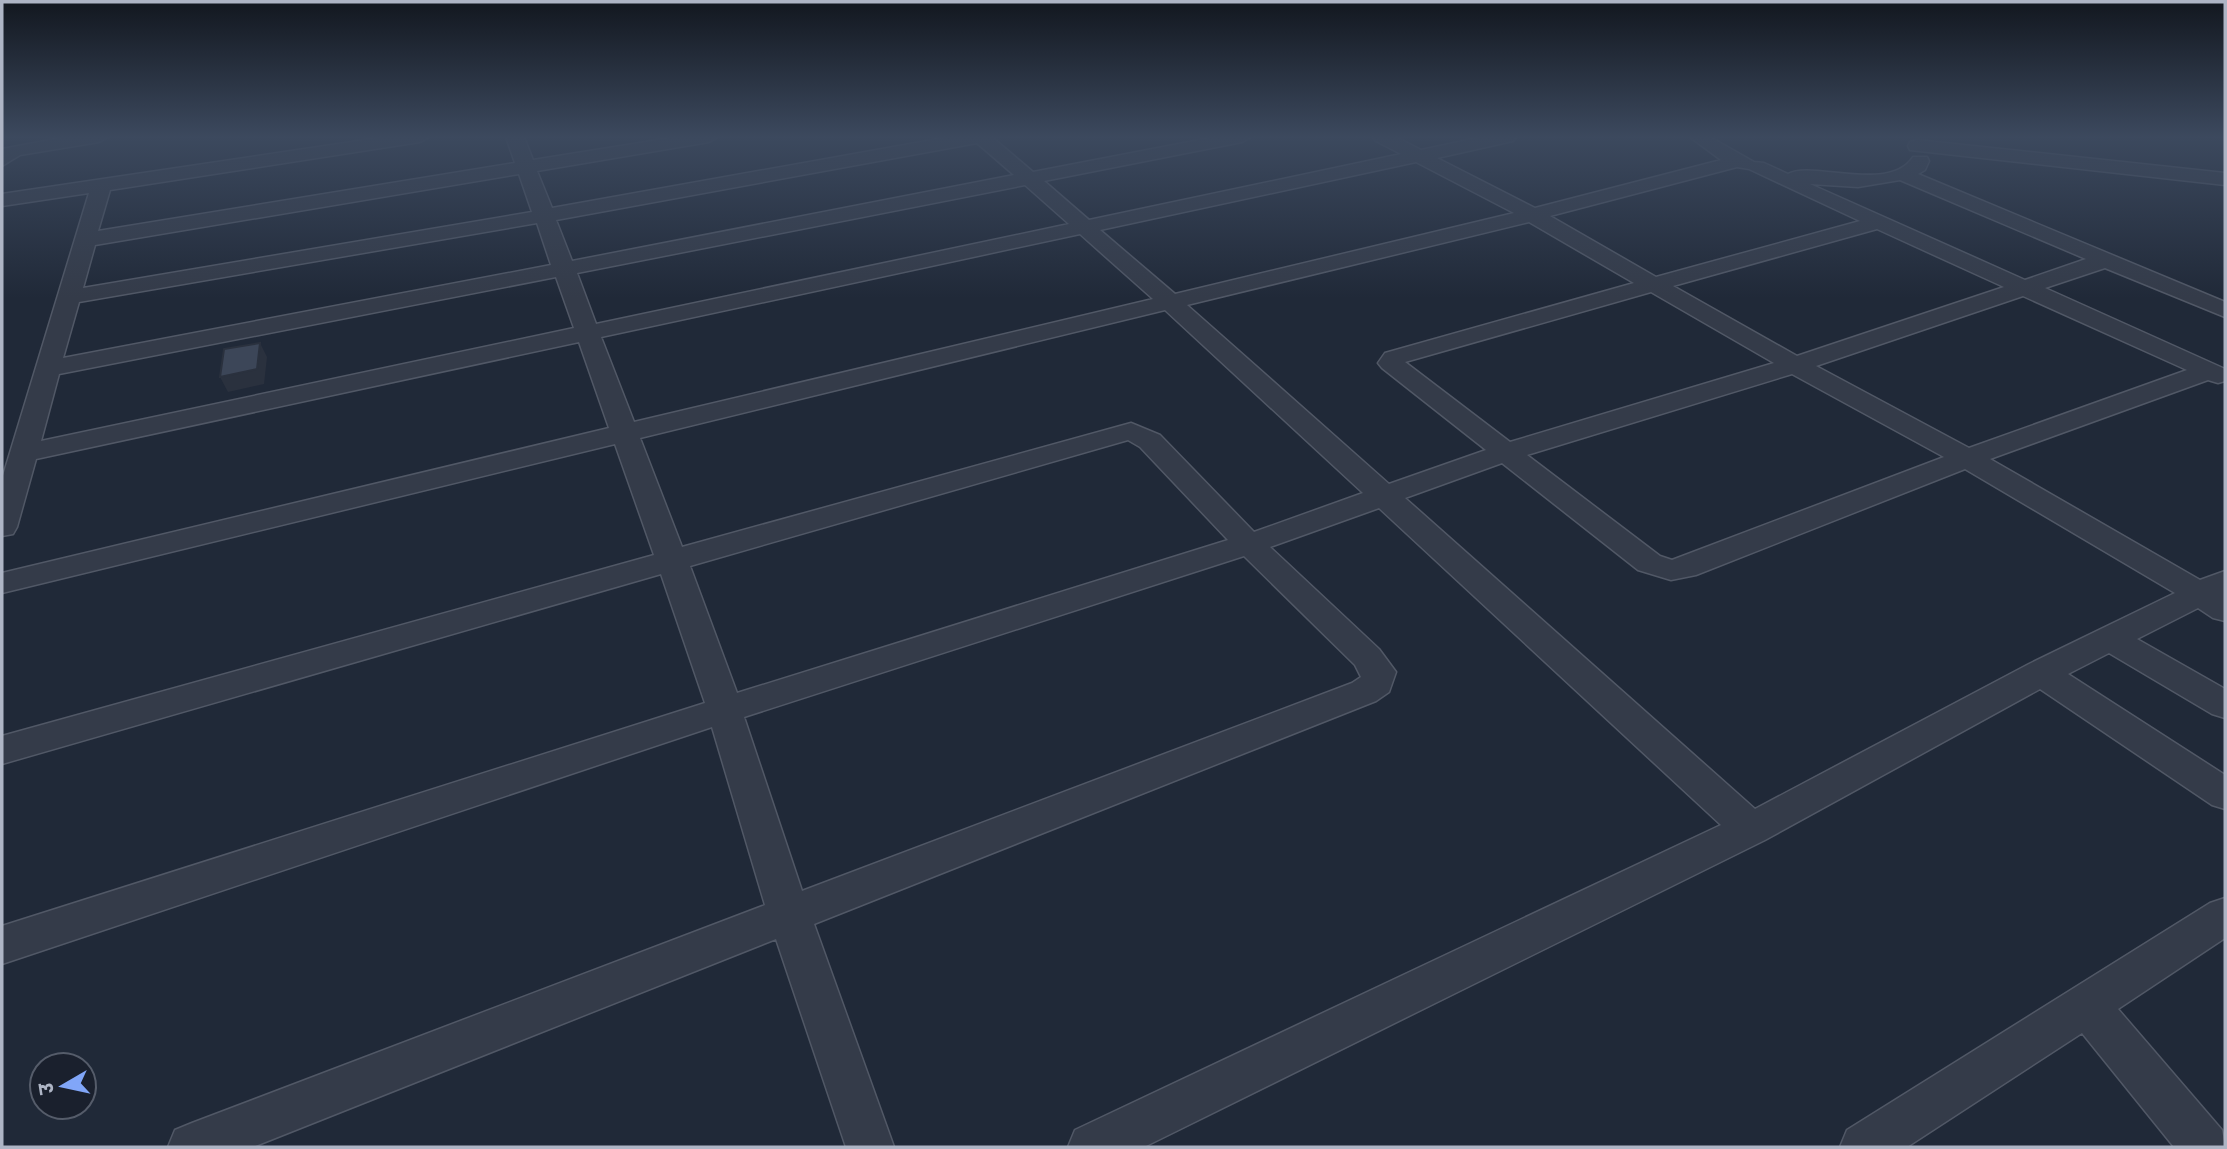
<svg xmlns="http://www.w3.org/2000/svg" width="2227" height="1149" viewBox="0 0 2227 1149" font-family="Poppins,'Noto Sans Devanagari',sans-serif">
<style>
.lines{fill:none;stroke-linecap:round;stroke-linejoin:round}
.minor-casing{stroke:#515866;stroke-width:3}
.minor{fill:#343b49;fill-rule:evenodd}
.shaded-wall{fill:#2a313e}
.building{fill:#3c4658;stroke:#2a313e;stroke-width:2}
</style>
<rect width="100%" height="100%" fill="#202938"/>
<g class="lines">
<defs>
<path id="minor" d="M66 137H108L99 142 20 155 2 166V149Z
M385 137H429L420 142 110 190 98 231 515 163 506 137H524L533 160 677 137H718L709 142 537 171 552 208 949 137H992L1033 172 1215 137H1251L1242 142 1044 181 1089 220 1401 154 1376 141 1373 137H1396L1421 150 1482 137H1516L1513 141 1437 158 1535 208 1721 160 1690 137H1710L1754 162 1764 163 1788 174C1811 160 1889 194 1913 157H1927L1929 161 1925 170 1918 174 2225 302V317L2105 268 2045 288 2225 369V381L2218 383 2208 380 1990 459 2200 580 2225 571V621L2213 618 2198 608 2137 639 2225 689V718L2212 714 2109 653 2068 674 2225 775V809L2212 805 2040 689 1765 840 1144 1147H1068L1075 1130 1721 825 1379 508 1270 547 1379 649 1396 672 1389 692 1376 701 814 924 894 1147H846L776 939 253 1147H168L175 1130 192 1123 765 905 712 727 2 964V926L705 703 661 574 2 764V736L654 555 615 444 2 593V573L609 428 579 342 36 459 17 527 13 534 2 536V479L89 193 2 206V194ZM977 143 1014 175 572 261 556 220ZM1416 162 1514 213 1175 294 1100 230ZM1737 167 1749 169 1860 221 1656 277 1550 216ZM519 174 532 212 83 288 95 245ZM1900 180 2086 259 2025 280 1810 184 1858 187ZM1025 185 1069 224 596 324 577 273ZM1529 222 1634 283 1385 353 1378 363 1382 368 1486 450 1389 484 1187 305ZM537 223 551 265 63 358 79 302ZM1877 229 2004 287 1797 356 1673 286ZM1080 234 1153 299 634 422 601 337ZM556 277 574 328 41 441 59 374ZM1651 292 1774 363 1510 442 1405 362ZM2023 296 2187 370 1969 448 1816 366ZM1165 310 1363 493 1254 532 1160 435 1131 423 682 547 640 438ZM1792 374 1944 457 1672 560 1660 556 1527 455ZM1128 440 1140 447 1228 540 737 693 690 566ZM1502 463 1638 570 1671 580 1696 575 1965 469 2175 593 2029 664 1755 809 1405 498ZM1244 556 1355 665 1361 677 1352 683 802 891 744 717Z
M1917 140 2225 173V185L1910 150 1908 146 1910 142Z
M2225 898V938L2118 1009 2222 1130 2225 1147H2174L2082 1033 1907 1147H1840L1847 1130 2210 903Z"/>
</defs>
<!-- minor casing -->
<use href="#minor" class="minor-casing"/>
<!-- minor -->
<use href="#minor" class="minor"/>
</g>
<!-- shaded-wall -->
<path class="shaded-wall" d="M260 343 267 357 264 384 228 392 220 377Z"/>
<!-- building -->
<path class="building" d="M260 343 257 369 220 377 224 349Z"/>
<!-- sky -->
<linearGradient id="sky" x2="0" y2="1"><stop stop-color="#12171f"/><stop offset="0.46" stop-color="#3c495e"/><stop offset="1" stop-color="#3c495e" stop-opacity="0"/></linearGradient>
<rect width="2227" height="298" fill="url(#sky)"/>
<!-- border -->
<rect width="2227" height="1149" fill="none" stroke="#aeb5c5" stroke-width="7"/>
<!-- north arrow -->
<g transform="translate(63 1086) rotate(261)"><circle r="33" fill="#1a202d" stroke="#555c6a" stroke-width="2"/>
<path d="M0-5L12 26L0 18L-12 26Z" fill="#81a6f8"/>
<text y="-10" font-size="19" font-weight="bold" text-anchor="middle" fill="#aeb5c5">उ</text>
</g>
</svg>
